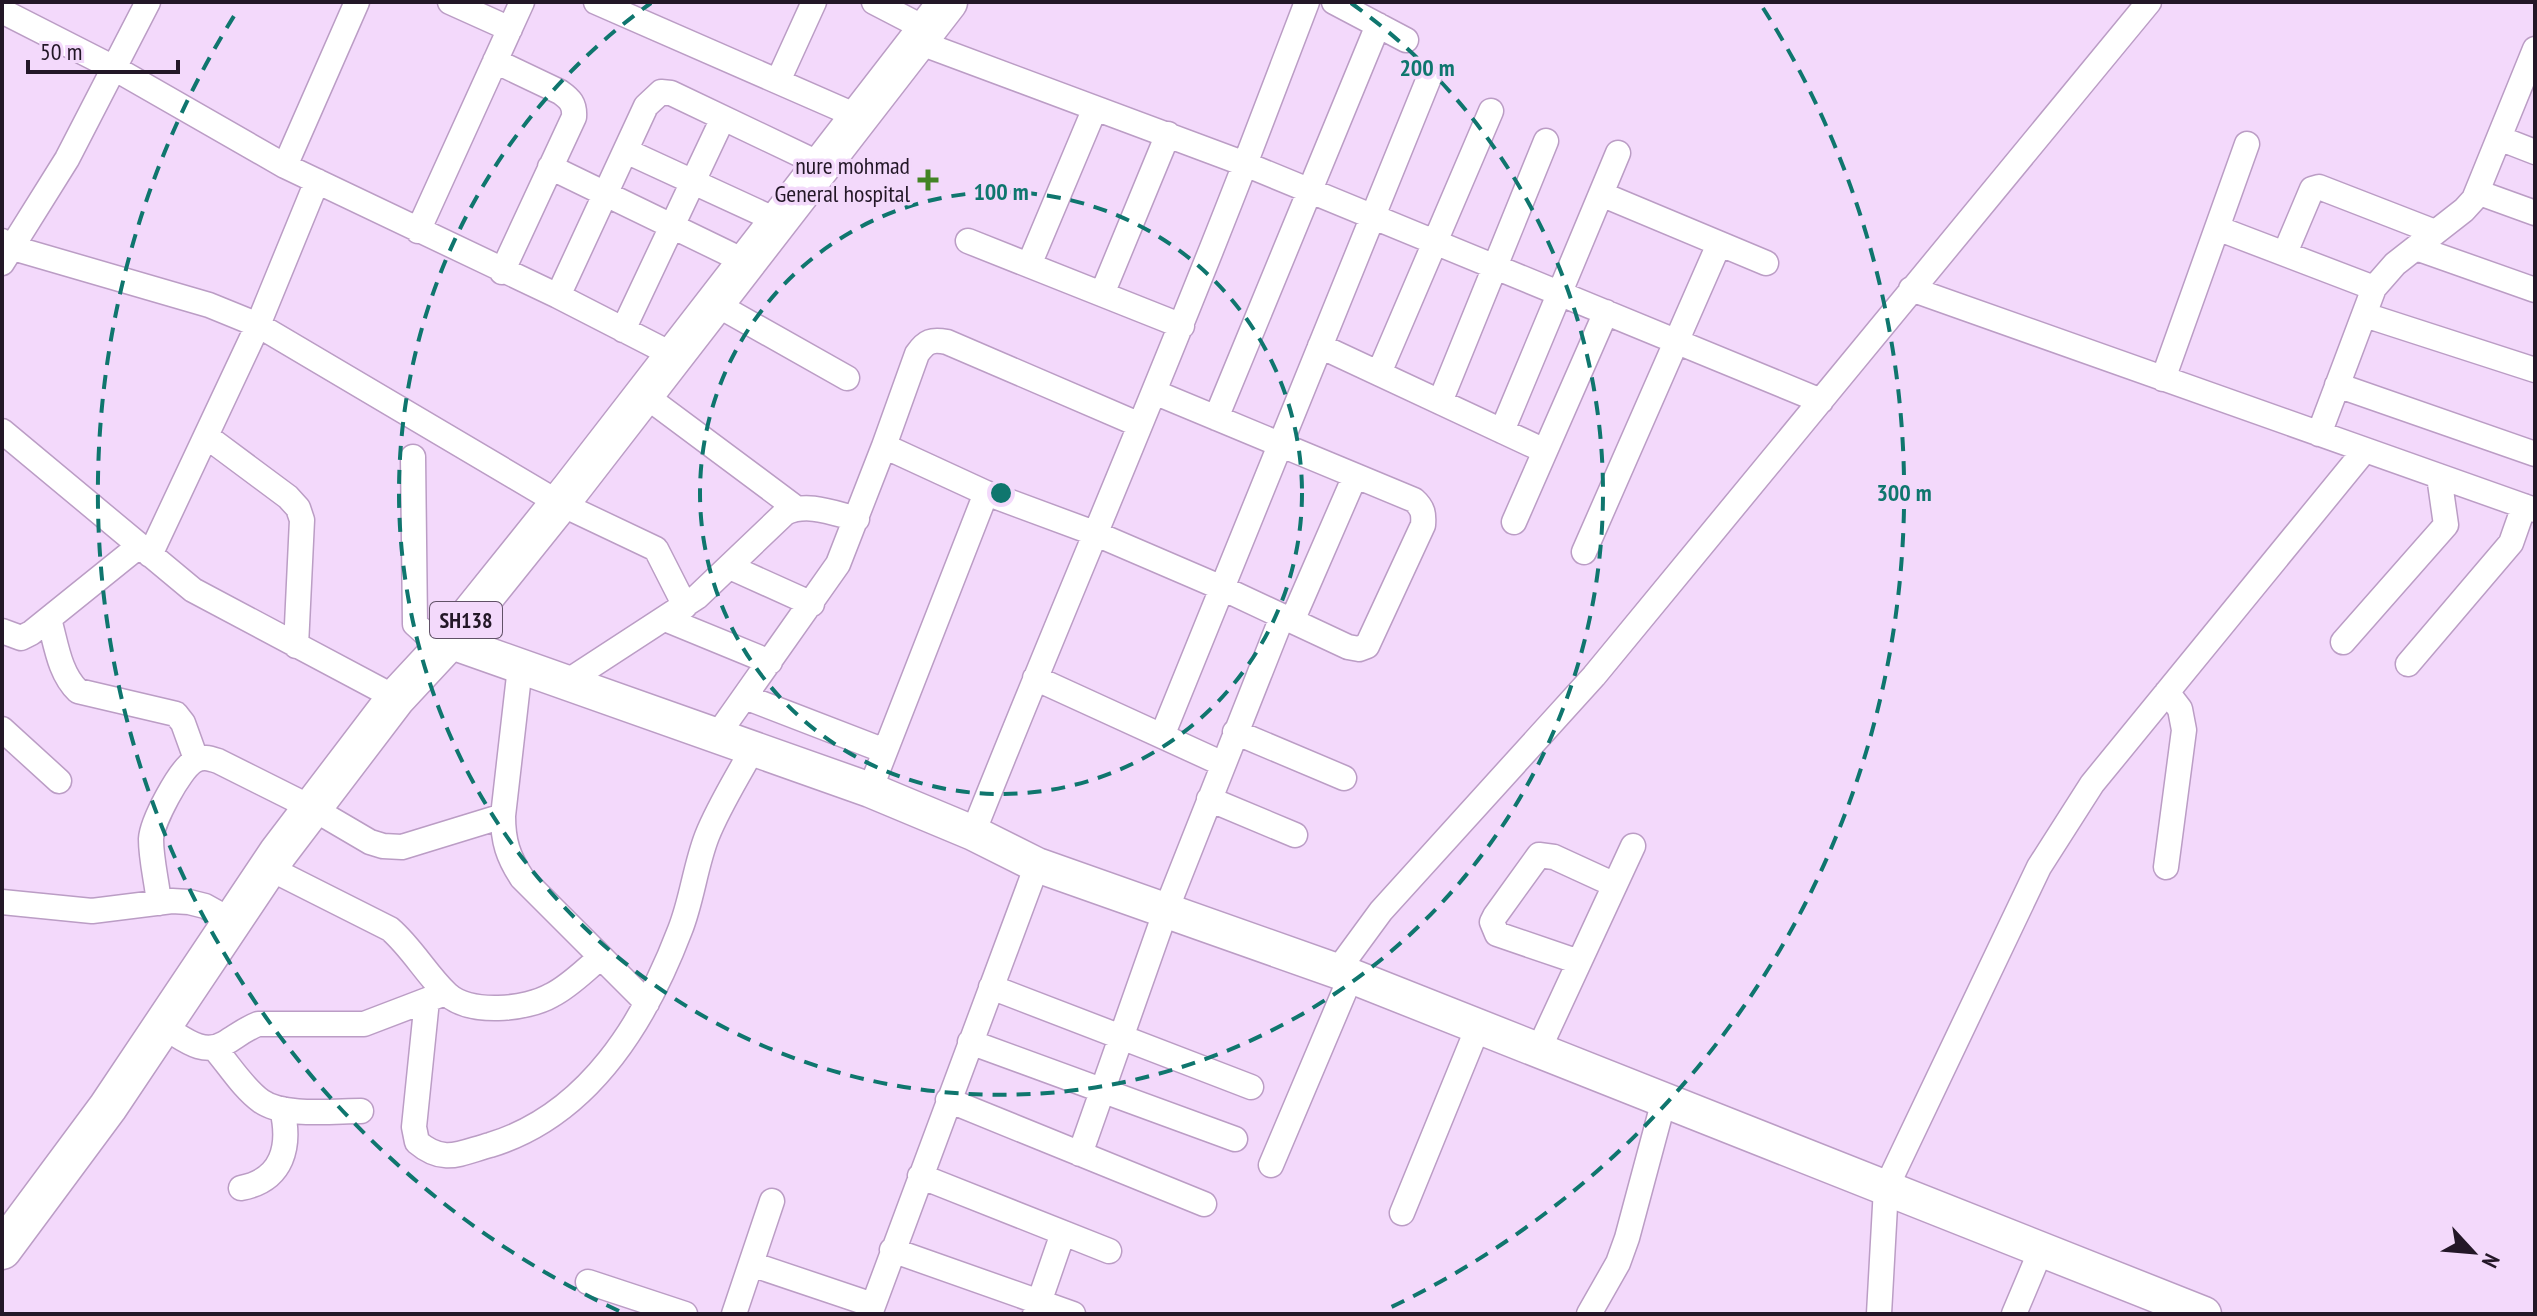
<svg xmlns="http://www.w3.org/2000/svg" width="2537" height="1316" viewBox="0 0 2537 1316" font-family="'PT Sans Narrow',sans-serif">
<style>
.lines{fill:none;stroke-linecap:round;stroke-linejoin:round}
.street-casing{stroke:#bb9dc5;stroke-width:27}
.secondary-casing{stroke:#bb9dc5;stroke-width:37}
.primary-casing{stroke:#bb9dc5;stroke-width:41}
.street{stroke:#fff;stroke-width:24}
.secondary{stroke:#fff;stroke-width:34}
.primary{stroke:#fff;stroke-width:38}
.ring{fill:none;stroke:#0f766e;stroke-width:4;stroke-dasharray:14 10}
.poi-dot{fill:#438425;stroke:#f3d9fb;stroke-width:3}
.labels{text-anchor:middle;stroke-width:7;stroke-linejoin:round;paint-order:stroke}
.shield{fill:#f3d9fb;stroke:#615167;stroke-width:2}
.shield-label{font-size:22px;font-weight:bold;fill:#231727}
.poi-label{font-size:24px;fill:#231727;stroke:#f3d9fb;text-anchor:end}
.centre{fill:#0f766e;stroke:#f3d9fb;stroke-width:4}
.ring-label{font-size:24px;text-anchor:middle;font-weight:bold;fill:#0f766e;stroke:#f3d9fb;stroke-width:7;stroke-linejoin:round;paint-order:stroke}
</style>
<rect width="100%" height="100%" fill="#f3d9fb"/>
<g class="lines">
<defs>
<path id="street" d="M450 2 510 29
M596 2 859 117
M874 2 928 30
M1307 2 1245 164 1821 401
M1334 2 1406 40
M2 11 114 68 285 166 558 296 673 355
M918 42 1245 164C1158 389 1062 609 973 833
M495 61 560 92C570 99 575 104 574 117L502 272
M778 81 814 2
M2499 138 2535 152
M626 151 778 221
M285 166 357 2
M550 167 746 262
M2477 192 2535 213
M1601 194 1766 263
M2217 228 2374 288
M418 231 522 2
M2 241 13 248 209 305 258 325 559 503 656 549 685 606
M968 241 1182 326
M2416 248 2535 290
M2285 253 2312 189 2319 187 2435 232
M2 263 67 159 148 2
M1029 265 1095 108
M1911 289 2535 510
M1102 294 1168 134
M558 296 646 106 661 92 671 93 822 165
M714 303 847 378
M2365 315 2535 370
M623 330 723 118
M1320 346 1545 451
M1379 373 1491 111
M2163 379 2247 144
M2337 385 2535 454
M643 394 796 508
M1440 402 1546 141
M1216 418 1378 25
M2 431 193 590 396 698
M1502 431 1618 153
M2319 434 2374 288 2395 264 2464 210 2474 199 2535 49
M206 436 288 497 298 508 302 520 296 646
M884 446 917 354C926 341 932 339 947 342L1140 425
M413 457 415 624 425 633 449 641
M1514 522 1606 312
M1584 552 1719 244
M150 555 258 325 317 181
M730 567 812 604
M49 619C56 643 59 673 78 691L176 714 183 723 196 759
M665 619 770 662
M1292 621 1355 476
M2 631 21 638 31 633 139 546
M2343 642 2446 525 2439 476
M2408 664 2511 543 2524 506
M520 667 503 816C503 841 508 857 522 878L647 1003
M1035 678 1223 764
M565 683 697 597 785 513C807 502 833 513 857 519
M745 697 885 751
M2 729 59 781
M1235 732 1344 778
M1162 736 1429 78
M716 737 838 564 884 446 986 493 1094 533 1222 588 1348 647 1359 649 1367 646 1423 525C1424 514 1423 508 1414 500L1154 392
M870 790 986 493
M1209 799 1295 835
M267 867 390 929C412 948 426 974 447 994 470 1015 526 1010 552 995 570 986 585 970 601 957
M2166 867 2184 730 2180 709 2167 692
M2 902 92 911 172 901 189 902 205 906 232 921
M159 903C157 882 151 860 151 839 152 822 179 770 194 761 202 756 209 758 218 761L312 808 370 842 383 846 402 847 503 816
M1579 962 1497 934 1492 922 1495 916 1539 855 1554 857 1615 885
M1337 971 1381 911 1594 676 2149 2
M991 987 1251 1087
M427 1000 414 1127 417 1142C444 1165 460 1153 490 1145 589 1115 645 1022 680 930 692 900 695 867 707 836 719 806 737 778 752 750
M162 1026C182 1037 202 1057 225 1043 237 1036 245 1029 258 1024H364L440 995
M970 1042 1235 1139
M215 1049C229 1065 243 1088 261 1101 283 1117 334 1111 361 1111
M1538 1051 1633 846
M948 1100 1204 1204
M1080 1154 1166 910 1282 617
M1271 1165 1351 976
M920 1176 1109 1251
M241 1188C283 1180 291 1146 282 1109
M1402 1213 1478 1027
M892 1250 1073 1314
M751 1264 873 1305
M588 1282 685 1314
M734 1314 772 1201
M870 1314 1037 865
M1035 1314 1063 1233
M1589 1314 1618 1263 1627 1238 1664 1100
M1879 1314 1886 1188 2039 867 2092 784 2365 450
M2014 1314 2041 1250"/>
<path id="secondary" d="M449 641 870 790 973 833 1037 865 1351 976 2204 1314"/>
<path id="primary" d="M2 1250 108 1107 278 853 396 698 449 641 571 489 948 2"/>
</defs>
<!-- street casing -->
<use href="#street" class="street-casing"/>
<!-- secondary casing -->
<use href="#secondary" class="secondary-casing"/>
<!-- primary casing -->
<use href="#primary" class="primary-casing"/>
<!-- street -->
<use href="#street" class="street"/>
<!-- secondary -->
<use href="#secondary" class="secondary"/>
<!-- primary -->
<use href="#primary" class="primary"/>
</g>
<!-- distance rings -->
<g class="ring">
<circle cx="1001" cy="493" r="301"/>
<path d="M1351 3A602 602 0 1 1 651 3"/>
<path d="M619 1311A903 903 0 0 1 239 8M1763 8A903 903 0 0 1 1383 1311"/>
</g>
<!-- markers -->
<path class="poi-dot" d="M924 168h8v8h8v8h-8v8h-8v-8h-8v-8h8z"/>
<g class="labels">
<!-- shield labels -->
<rect class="shield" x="430" y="602" width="72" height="36" rx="6"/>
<g class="shield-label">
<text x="466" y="628">SH138</text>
</g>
<!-- poi labels -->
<g class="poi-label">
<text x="910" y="174">nure mohmad<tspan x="910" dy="28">General hospital</tspan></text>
</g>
</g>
<circle cx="1001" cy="493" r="12" class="centre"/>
<g class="ring-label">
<text x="1427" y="76">200 m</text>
<text x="1001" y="200">100 m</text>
<text x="1904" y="501">300 m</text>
</g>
<!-- border -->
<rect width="2537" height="1316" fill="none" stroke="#231727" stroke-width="8"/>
<!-- north arrow -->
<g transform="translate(2473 1252) rotate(116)" stroke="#f3d9fb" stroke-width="6" paint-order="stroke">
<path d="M0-6L14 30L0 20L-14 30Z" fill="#231727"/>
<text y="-12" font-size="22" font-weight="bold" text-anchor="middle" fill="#231727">N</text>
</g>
<!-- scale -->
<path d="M28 60v12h150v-12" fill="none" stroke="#231727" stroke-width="4"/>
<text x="40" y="60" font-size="24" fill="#231727" stroke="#f3d9fb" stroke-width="6" paint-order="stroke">50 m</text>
</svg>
